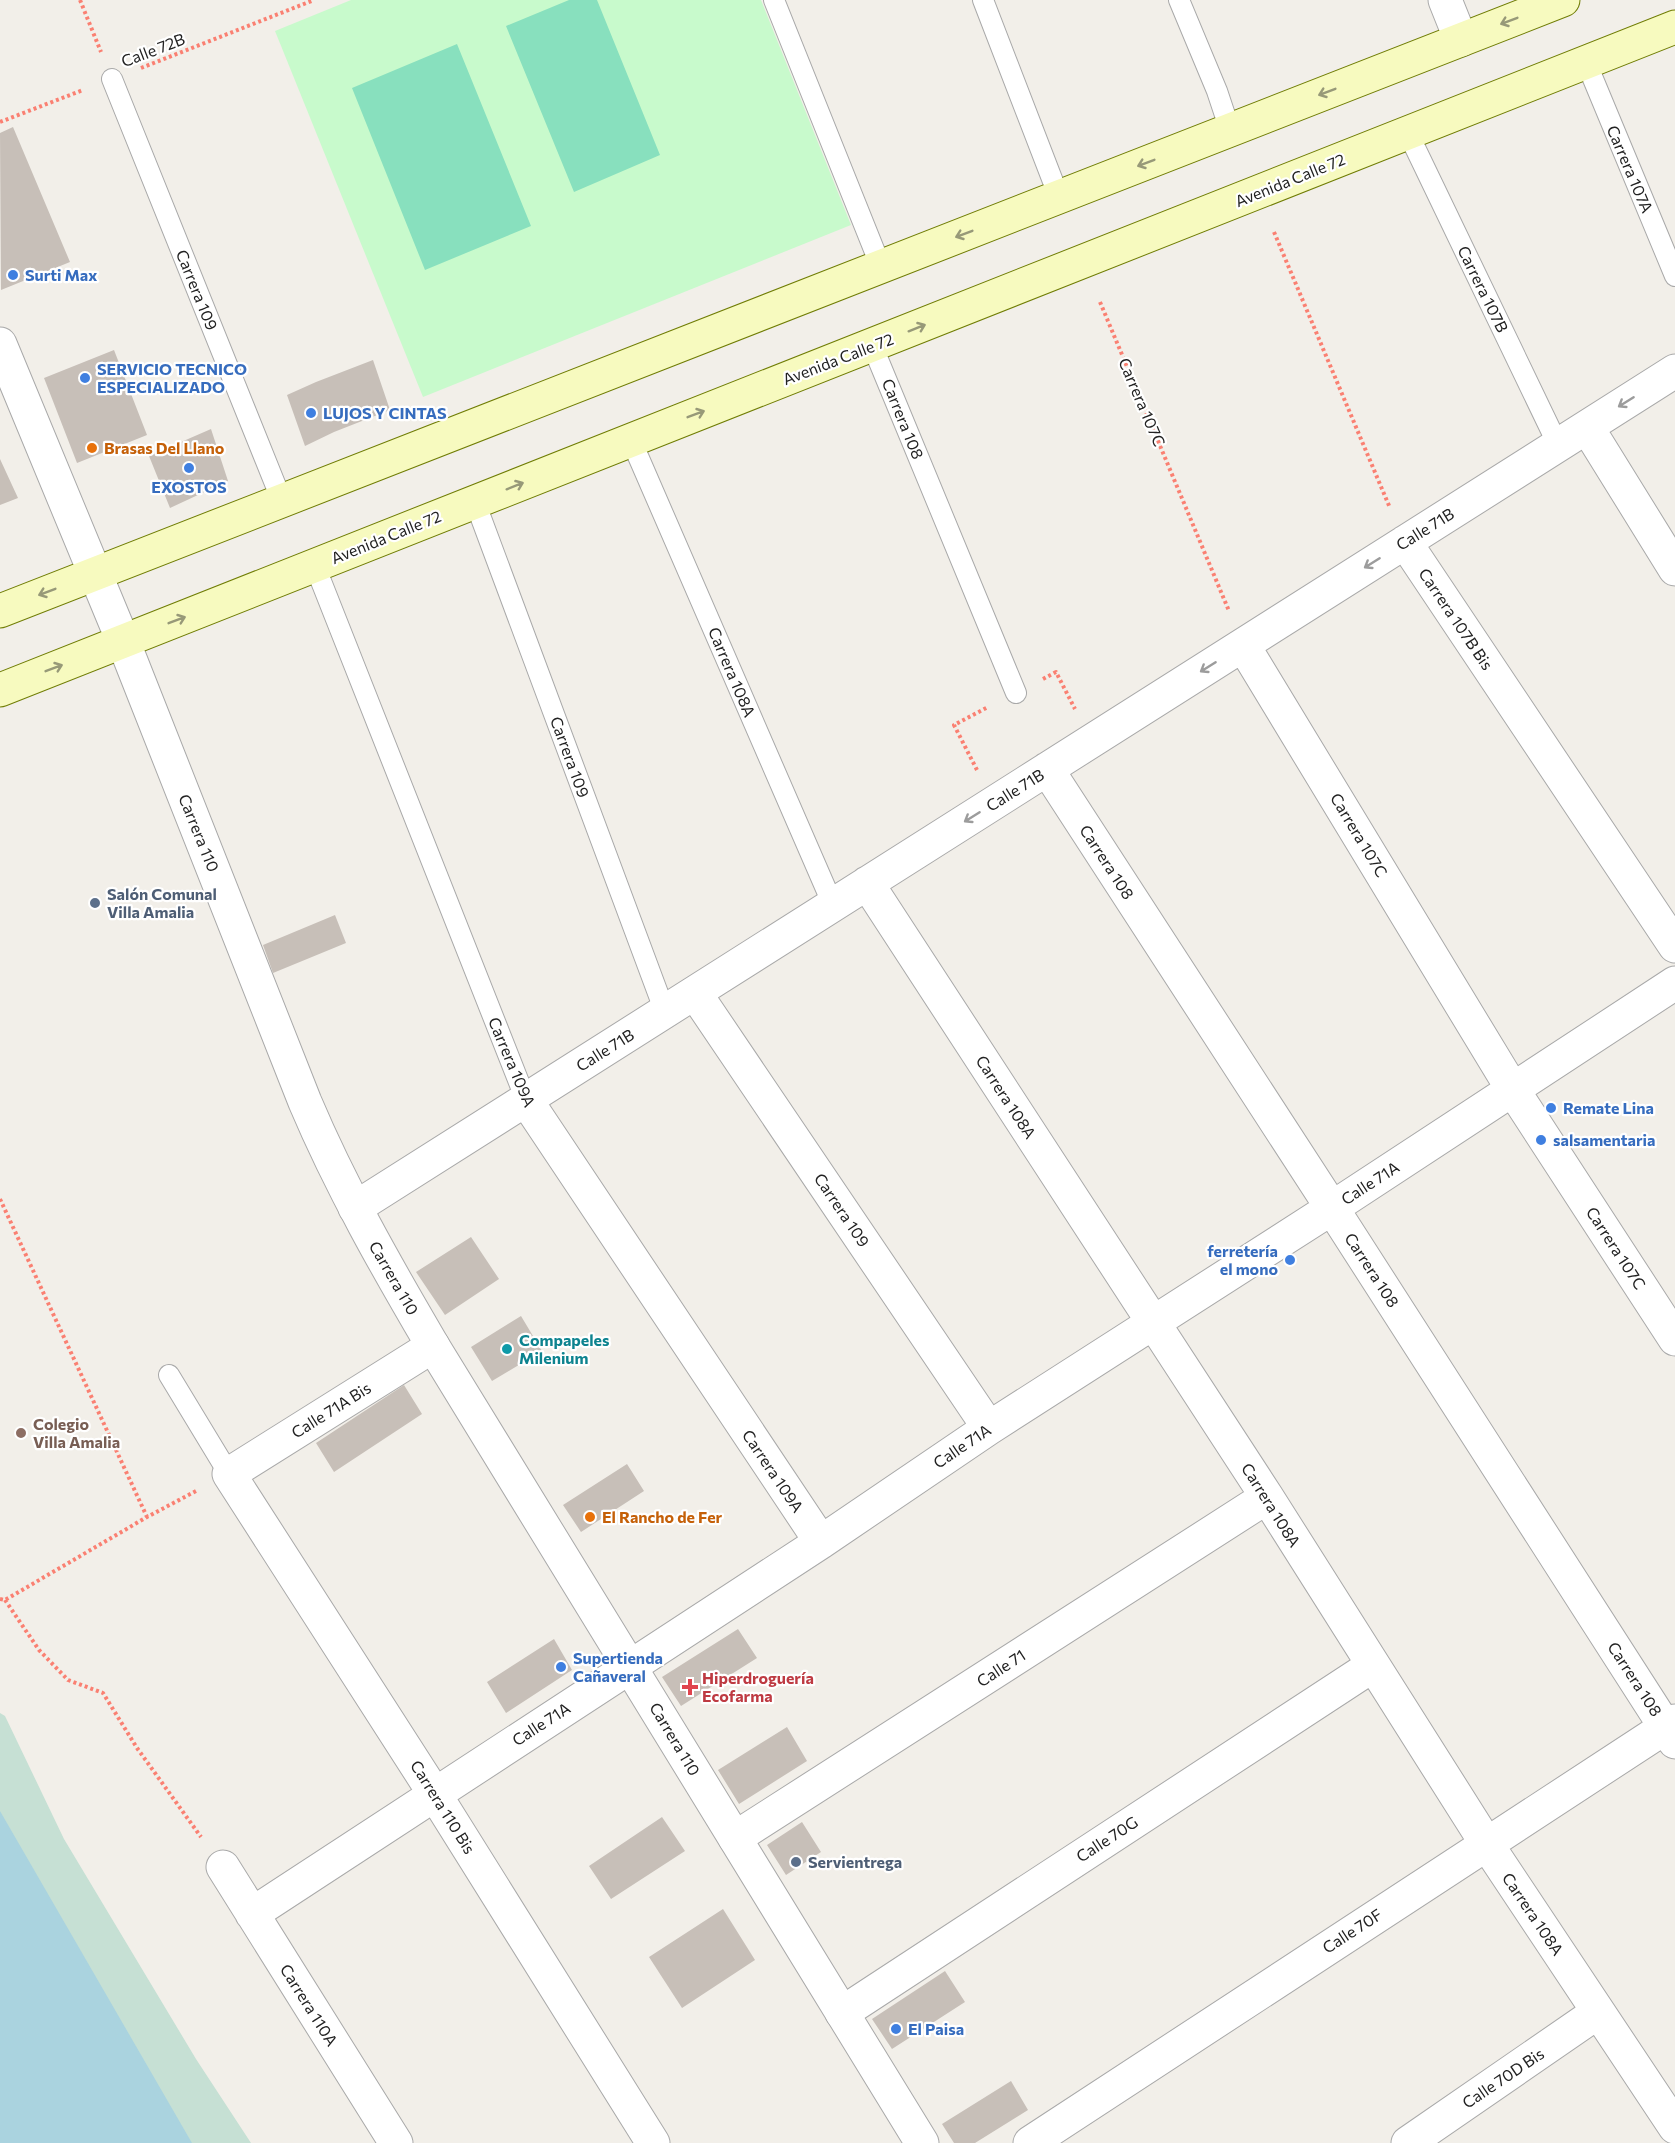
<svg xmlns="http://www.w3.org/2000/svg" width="1675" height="2143" viewBox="0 0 1675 2143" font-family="Commissioner,sans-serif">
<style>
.wetland{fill:#c6e0d4}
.park{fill:#c8facc}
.pitch{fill:#88e0be}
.water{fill:#aad3df}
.building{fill:#c7bfb8}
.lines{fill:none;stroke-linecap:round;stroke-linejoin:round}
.service-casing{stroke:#a9a9a9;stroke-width:22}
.minor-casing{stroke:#a9a9a9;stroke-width:35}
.tertiary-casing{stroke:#a9a9a9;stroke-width:35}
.secondary-casing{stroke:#707d05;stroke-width:35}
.path{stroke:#fa8072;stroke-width:4;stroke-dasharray:3 3;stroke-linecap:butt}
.service{stroke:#fff;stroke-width:20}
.minor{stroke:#fff;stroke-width:33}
.tertiary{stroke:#fff;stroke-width:33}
.secondary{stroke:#f7fabf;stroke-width:33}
.oneway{stroke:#979978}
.oneway2{stroke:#9c9c9c}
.shop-dot{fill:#3f7fe0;stroke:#fff;stroke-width:2}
.food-dot{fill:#e8710a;stroke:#fff;stroke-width:2}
.service-dot{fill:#5c6f8a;stroke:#fff;stroke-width:2}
.culture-dot{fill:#0f9aa8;stroke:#fff;stroke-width:2}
.education-dot{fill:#8d6e63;stroke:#fff;stroke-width:2}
.health-dot{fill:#e0444e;stroke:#fff;stroke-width:2}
.labels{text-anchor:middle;stroke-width:4.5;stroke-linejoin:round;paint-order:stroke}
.street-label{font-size:16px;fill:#222;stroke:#fff}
.shop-label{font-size:16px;font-weight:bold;fill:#366cbe;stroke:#fff;text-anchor:start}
.food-label{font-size:16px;font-weight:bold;fill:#c56008;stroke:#fff;text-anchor:start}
.service-label{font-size:16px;font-weight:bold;fill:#4e5e75;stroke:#fff;text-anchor:start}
.culture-label{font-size:16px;font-weight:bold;fill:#0d838f;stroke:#fff;text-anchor:start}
.education-label{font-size:16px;font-weight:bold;fill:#785e54;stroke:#fff;text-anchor:start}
.health-label{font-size:16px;font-weight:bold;fill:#be3a42;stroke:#fff;text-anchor:start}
</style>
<rect width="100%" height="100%" fill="#f2efe9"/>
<!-- wetland -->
<path class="wetland" d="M0 1713 5 1716 64 1839 196 2059 251 2143H0Z"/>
<!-- park -->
<path class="park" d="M351 0H761L851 225 423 397 275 31Z"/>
<!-- pitch -->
<path class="pitch" d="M569 0H597L660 155 574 192 506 26Z
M457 44 531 226 425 270 352 88Z"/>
<!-- water -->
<path class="water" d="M0 1811 192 2143H0Z"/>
<!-- building -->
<path class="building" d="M13 127 70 262 1 290 0 133Z
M114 350 147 435 77 463 44 378Z
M373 360 390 410 334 432 305 446 287 395 316 382Z
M211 429 228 481 170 508 149 456Z
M0 459 18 498 0 505Z
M335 915 346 943 273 973 263 945Z
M471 1237 499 1279 445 1315 416 1272Z
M521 1316 542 1351 492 1381 471 1347Z
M404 1385 422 1414 334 1472 316 1443Z
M627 1464 644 1491 581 1532 563 1505Z
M738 1629 757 1658 681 1706 662 1677Z
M554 1639 572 1670 506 1713 487 1682Z
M787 1727 807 1761 739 1804 718 1770Z
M662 1817 685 1851 611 1899 589 1866Z
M802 1822 821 1852 786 1875 767 1845Z
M723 1909 755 1960 682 2008 649 1957Z
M945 1971 965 2002 892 2049 872 2019Z
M1011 2081 1028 2110 975 2143H954L942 2124Z"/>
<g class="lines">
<defs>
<path id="service" d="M774 0 881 267
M983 0 1059 197
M1179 0 1217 91 1230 130
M1586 62 1675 276
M112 79 282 501
M1408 133 1558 445
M872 345 1016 693
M631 440 833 905
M475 502 665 1012
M315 566 526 1100
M169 1375 229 1474"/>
<path id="minor" d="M1445 0 1461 40
M1587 427 1675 569
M1405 542 1675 946
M1243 645 1513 1090 1675 1339
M1047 769 1332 1208 1675 1742
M867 883 1267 1497 1486 1843 1675 2127
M695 993 989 1428
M526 1100 821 1542
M355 1208 1675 371
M433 1346 229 1474 434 1793 653 2143
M735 1838 1267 1497
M223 1867 396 2143
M252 1914 821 1542 989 1428 1332 1208 1675 983
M842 2013 1372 1666
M1030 2143 1675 1721
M1408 2143 1598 2012"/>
<path id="tertiary" d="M0 344 123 641 305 1102C341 1187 386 1266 433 1346L922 2143"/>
<path id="secondary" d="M0 611 1563 0
M0 690 1675 27"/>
</defs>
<!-- service casing -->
<use href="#service" class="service-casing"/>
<!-- minor casing -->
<use href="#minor" class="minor-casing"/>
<!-- tertiary casing -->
<use href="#tertiary" class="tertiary-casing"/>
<!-- secondary casing -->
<use href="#secondary" class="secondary-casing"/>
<!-- path -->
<path class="path" d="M80 0 101 52
M141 68 314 0
M0 122 83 90
M1274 232 1390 508
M1100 302 1229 611
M1043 679 1056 672 1075 709
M977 770 954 725 988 707
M0 1199 147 1517
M0 1599 5 1600 147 1517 196 1491
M5 1600 39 1650 68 1680 103 1693 137 1748 201 1837"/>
<!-- service -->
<use href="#service" class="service"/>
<!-- minor -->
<use href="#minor" class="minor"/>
<!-- tertiary -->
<use href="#tertiary" class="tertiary"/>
<!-- secondary -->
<use href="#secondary" class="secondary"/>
</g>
<!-- one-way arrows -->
<defs><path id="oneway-shaft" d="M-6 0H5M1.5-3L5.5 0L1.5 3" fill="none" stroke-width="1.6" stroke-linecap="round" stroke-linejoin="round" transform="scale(1.5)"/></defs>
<g class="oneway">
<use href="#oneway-shaft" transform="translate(1509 21) rotate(159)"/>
<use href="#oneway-shaft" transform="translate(1327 92) rotate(159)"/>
<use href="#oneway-shaft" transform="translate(1146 163) rotate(159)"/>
<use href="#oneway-shaft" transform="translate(964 234) rotate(159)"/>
<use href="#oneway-shaft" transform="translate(917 328) rotate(-22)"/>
<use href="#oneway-shaft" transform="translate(696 414) rotate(-21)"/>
<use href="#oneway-shaft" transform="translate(515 486) rotate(-22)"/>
<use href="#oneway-shaft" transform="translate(47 592) rotate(159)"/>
<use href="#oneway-shaft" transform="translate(177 620) rotate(-21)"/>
<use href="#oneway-shaft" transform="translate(54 668) rotate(-21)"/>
</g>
<g class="oneway2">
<use href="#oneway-shaft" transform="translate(1626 402) rotate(148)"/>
<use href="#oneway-shaft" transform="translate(1372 563) rotate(148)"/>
<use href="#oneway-shaft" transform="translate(1208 667) rotate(148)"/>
<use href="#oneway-shaft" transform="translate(972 817) rotate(148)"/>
</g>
<!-- markers -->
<g class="shop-dot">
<circle cx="13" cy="275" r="6"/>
<circle cx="85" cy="378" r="6"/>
<circle cx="311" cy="413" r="6"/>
<circle cx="189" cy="468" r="6"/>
<circle cx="1551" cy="1108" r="6"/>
<circle cx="1541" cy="1140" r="6"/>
<circle cx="1290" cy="1260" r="6"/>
<circle cx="561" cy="1667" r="6"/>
<circle cx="896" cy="2029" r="6"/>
</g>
<g class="food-dot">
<circle cx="92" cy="448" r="6"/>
<circle cx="590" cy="1517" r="6"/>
</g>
<g class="service-dot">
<circle cx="95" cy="903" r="6"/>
<circle cx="796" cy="1862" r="6"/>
</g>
<circle class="culture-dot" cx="507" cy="1349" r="6"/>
<circle class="education-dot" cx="21" cy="1433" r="6"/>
<path class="health-dot" d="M687 1678h6v6h6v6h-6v6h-6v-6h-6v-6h6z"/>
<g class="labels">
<!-- street labels -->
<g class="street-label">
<text transform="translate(153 50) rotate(-21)" y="6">Calle 72B</text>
<text transform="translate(1630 169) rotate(67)" y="6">Carrera 107A</text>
<text transform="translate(1290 180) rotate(-22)" y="6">Avenida Calle 72</text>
<text transform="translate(1483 289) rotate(64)" y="6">Carrera 107B</text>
<text transform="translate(197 290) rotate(68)" y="6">Carrera 109</text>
<text transform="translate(838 359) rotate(-21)" y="6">Avenida Calle 72</text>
<text transform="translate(1142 402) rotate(67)" y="6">Carrera 107C</text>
<text transform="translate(903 419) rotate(68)" y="6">Carrera 108</text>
<text transform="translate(1425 529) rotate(-32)" y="6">Calle 71B</text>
<text transform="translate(386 537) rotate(-22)" y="6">Avenida Calle 72</text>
<text transform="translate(1456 619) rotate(56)" y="6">Carrera 107B Bis</text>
<text transform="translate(732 672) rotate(67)" y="6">Carrera 108A</text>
<text transform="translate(570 757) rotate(70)" y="6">Carrera 109</text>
<text transform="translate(1015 790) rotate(-32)" y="6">Calle 71B</text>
<text transform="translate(199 833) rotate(68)" y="6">Carrera 110</text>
<text transform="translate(1359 835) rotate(59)" y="6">Carrera 107C</text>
<text transform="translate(1107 862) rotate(57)" y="6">Carrera 108</text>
<text transform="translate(605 1050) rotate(-32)" y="6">Calle 71B</text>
<text transform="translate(512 1062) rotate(67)" y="6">Carrera 109A</text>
<text transform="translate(1006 1097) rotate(57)" y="6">Carrera 108A</text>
<text transform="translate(1370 1183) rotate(-33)" y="6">Calle 71A</text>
<text transform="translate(842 1210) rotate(56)" y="6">Carrera 109</text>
<text transform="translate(1616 1248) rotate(57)" y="6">Carrera 107C</text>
<text transform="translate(1372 1270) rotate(57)" y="6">Carrera 108</text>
<text transform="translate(394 1278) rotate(60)" y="6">Carrera 110</text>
<text transform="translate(331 1410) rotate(-32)" y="6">Calle 71A Bis</text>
<text transform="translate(962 1446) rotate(-34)" y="6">Calle 71A</text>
<text transform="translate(773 1471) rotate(56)" y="6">Carrera 109A</text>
<text transform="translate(1271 1505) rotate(58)" y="6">Carrera 108A</text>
<text transform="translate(1001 1668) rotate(-33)" y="6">Calle 71</text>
<text transform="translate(1635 1679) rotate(57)" y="6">Carrera 108</text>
<text transform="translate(541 1724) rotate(-33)" y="6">Calle 71A</text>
<text transform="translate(675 1739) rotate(59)" y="6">Carrera 110</text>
<text transform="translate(443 1807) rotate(58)" y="6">Carrera 110 Bis</text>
<text transform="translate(1107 1839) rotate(-33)" y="6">Calle 70G</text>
<text transform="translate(1533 1914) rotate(56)" y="6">Carrera 108A</text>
<text transform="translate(1352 1931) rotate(-33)" y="6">Calle 70F</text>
<text transform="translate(309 2005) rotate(58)" y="6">Carrera 110A</text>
<text transform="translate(1503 2078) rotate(-34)" y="6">Calle 70D Bis</text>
</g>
<!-- shop labels -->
<g class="shop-label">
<text x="25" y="281">Surti Max</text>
<text x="97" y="375">SERVICIO TECNICO<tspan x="97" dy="18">ESPECIALIZADO</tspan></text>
<text x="323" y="419">LUJOS Y CINTAS</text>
<text x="189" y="493" text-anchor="middle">EXOSTOS</text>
<text x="1563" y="1114">Remate Lina</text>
<text x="1553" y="1146">salsamentaria</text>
<text x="1278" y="1257" text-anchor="end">ferretería<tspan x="1278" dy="18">el mono</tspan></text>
<text x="573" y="1664">Supertienda<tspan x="573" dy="18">Cañaveral</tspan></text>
<text x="908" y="2035">El Paisa</text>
</g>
<!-- food labels -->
<g class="food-label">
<text x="104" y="454">Brasas Del Llano</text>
<text x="602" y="1523">El Rancho de Fer</text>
</g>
<!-- service labels -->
<g class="service-label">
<text x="107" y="900">Salón Comunal<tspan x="107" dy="18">Villa Amalia</tspan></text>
<text x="808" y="1868">Servientrega</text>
</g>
<!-- culture labels -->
<g class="culture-label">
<text x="519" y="1346">Compapeles<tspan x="519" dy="18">Milenium</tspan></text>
</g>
<!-- education labels -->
<g class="education-label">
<text x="33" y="1430">Colegio<tspan x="33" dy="18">Villa Amalia</tspan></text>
</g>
<!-- health labels -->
<g class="health-label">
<text x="702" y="1684">Hiperdroguería<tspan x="702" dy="18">Ecofarma</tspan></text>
</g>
</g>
</svg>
